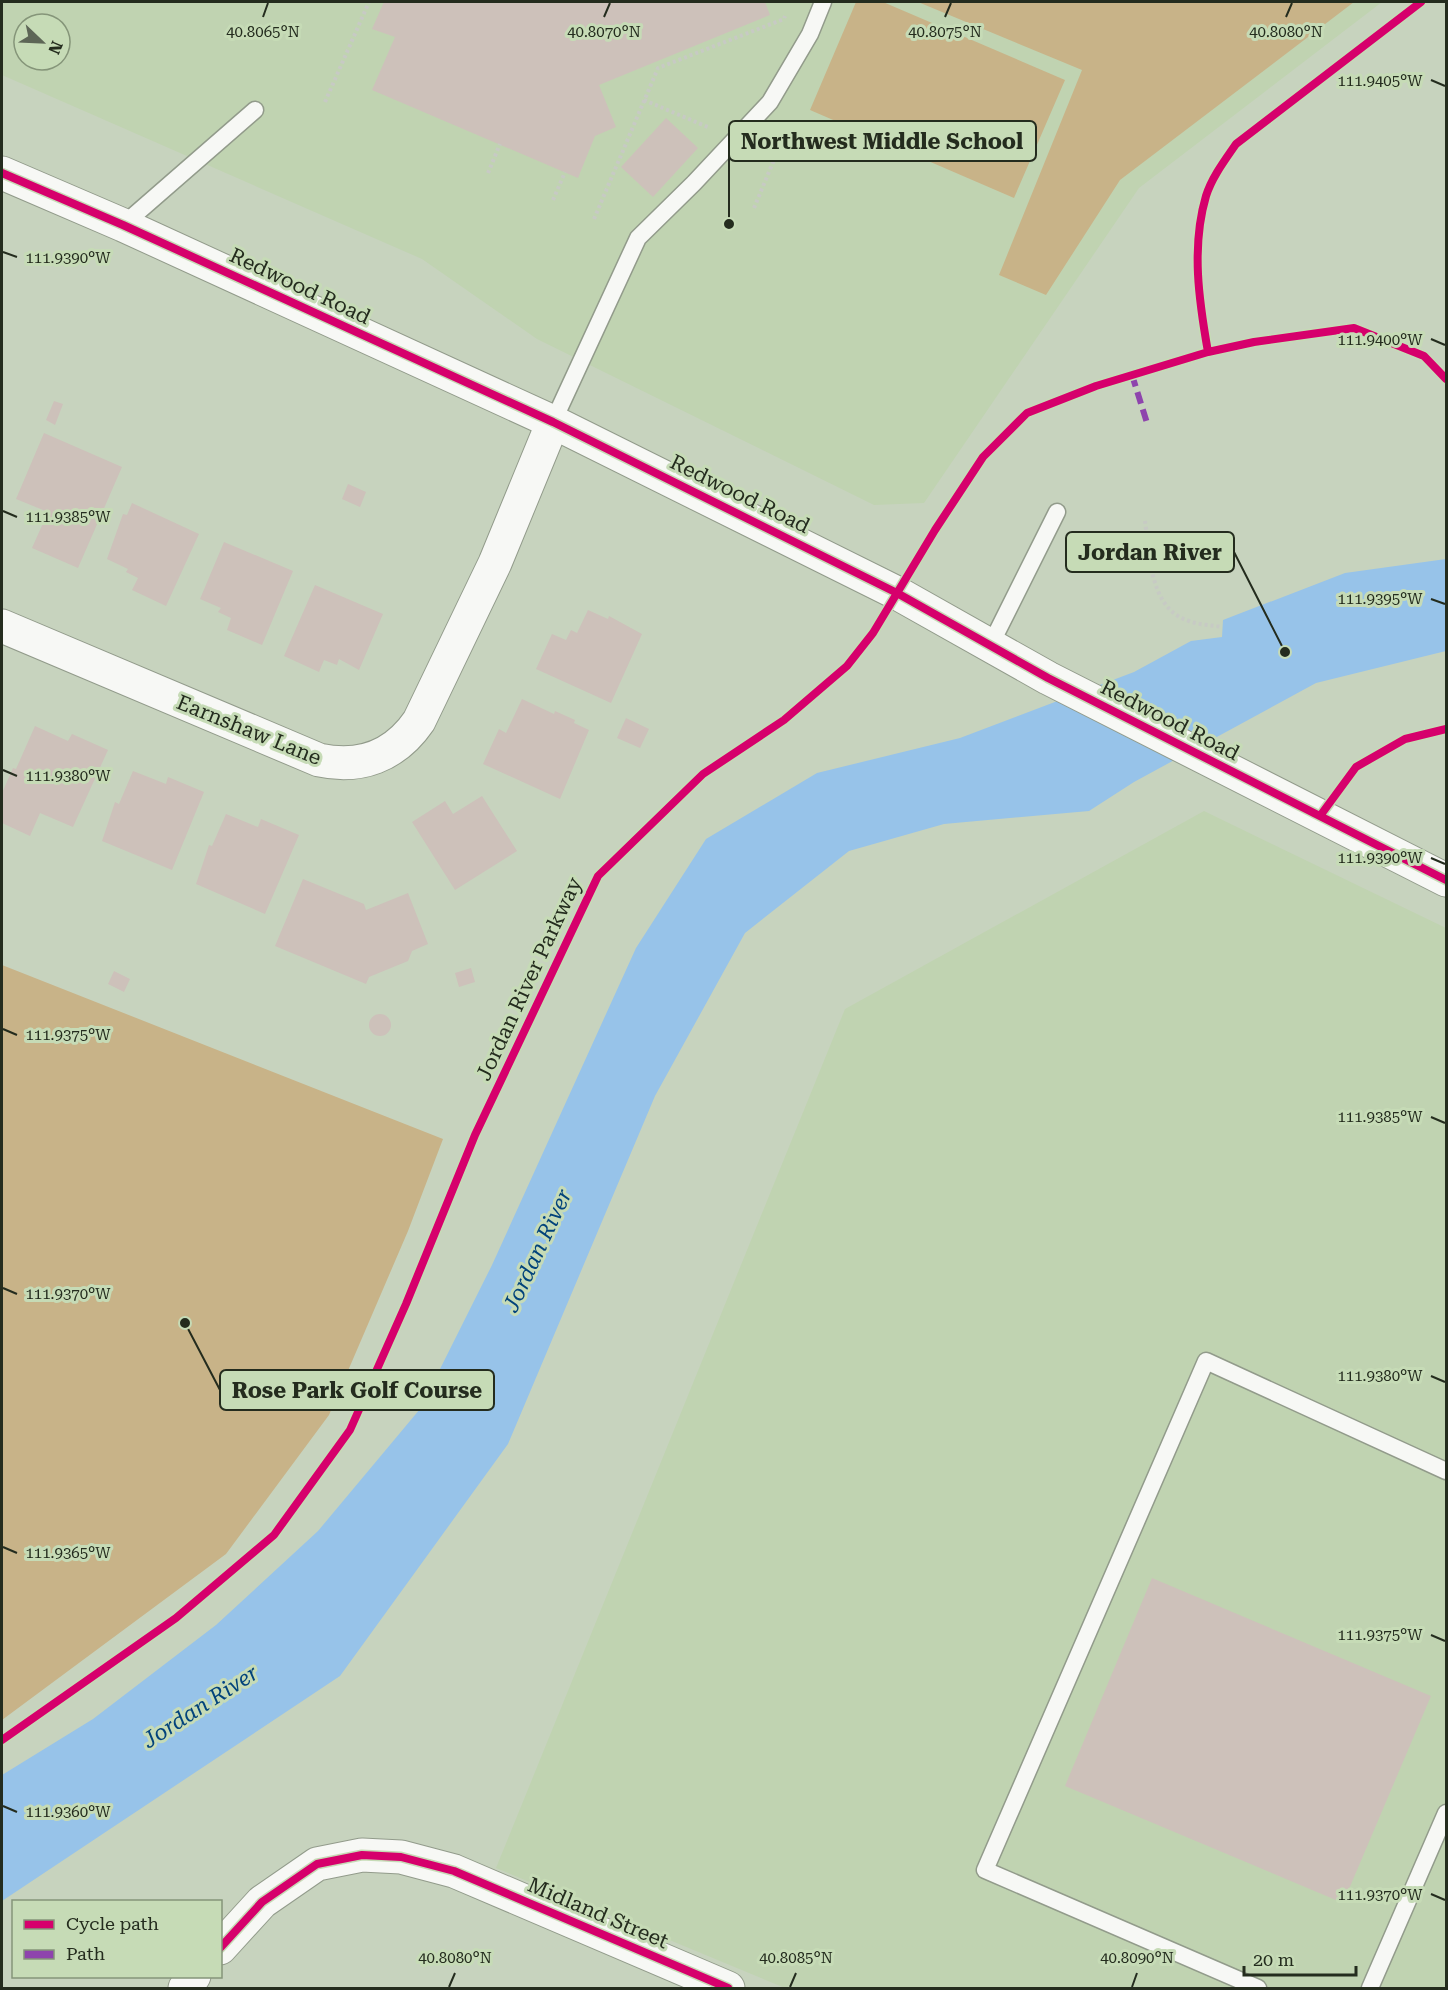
<svg xmlns="http://www.w3.org/2000/svg" width="1448" height="1990" viewBox="0 0 1448 1990" font-family="'Roboto Serif',serif">
<style>
.built{fill:#c0d3b1;fill-rule:evenodd}
.green{fill:#c8b388}
.water{fill:#97c3e9}
.building{fill:#cdc1ba}
.lines{fill:none;stroke-linecap:round;stroke-linejoin:round}
.lane-casing{stroke:#929b8b;stroke-width:19}
.street-casing{stroke:#929b8b;stroke-width:35}
.secondary-casing{stroke:#929b8b;stroke-width:35}
.path{stroke:#c7cac4;stroke-width:4;stroke-dasharray:3 3;stroke-linecap:butt}
.lane{stroke:#f7f8f5;stroke-width:16}
.street{stroke:#f7f8f5;stroke-width:33}
.secondary{stroke:#f7f8f5;stroke-width:33}
.quiet{stroke:#8e44ad;stroke-width:6;stroke-dasharray:12 6;stroke-linecap:butt}
.cycleway-casing{stroke:#c6dbb6;stroke-width:11}
.cycleway{stroke:#d6006c;stroke-width:8}
.ticks{fill:none;stroke:#242c1e;stroke-width:2}
.labels{text-anchor:middle;stroke-width:6;stroke-linejoin:round;paint-order:stroke}
.street-label{font-size:21px;fill:#242c1e;stroke:#c6dbb6}
.water-label{font-size:22px;font-style:italic;fill:#02437b;stroke:#c6dbb6}
.ticks-label{font-size:15px;text-anchor:middle;fill:#242c1e;stroke:#c6dbb6;stroke-width:6;stroke-linejoin:round;paint-order:stroke}
.leader{fill:none;stroke:#242c1e;stroke-width:2}
.callout-dot{fill:#242c1e;stroke:#c6dbb6;stroke-width:2}
.callout{fill:#c6dbb6;stroke:#242c1e;stroke-width:2}
.callout-label{font-size:22px;text-anchor:middle;font-weight:bold;fill:#242c1e}
</style>
<rect width="100%" height="100%" fill="#c7d3be"/>
<!-- built -->
<path class="built" d="M2 2H1382L1139 188 924 503 874 505 537 339 422 259 2 75ZM24 24H60V60H24Z
M1204 811 1446 928V1988H785L496 1868 845 1009Z"/>
<!-- green -->
<path class="green" d="M856 2H883L1065 80 1014 198 810 110Z
M918 2H1354L1120 180 1046 295 999 275 1082 70Z
M2 965 443 1139 408 1231 329 1415 226 1554 2 1720Z"/>
<!-- water -->
<path class="water" d="M1446 559V651L1316 683 1134 782 1089 811 944 824 849 851 745 933 655 1096 508 1444 340 1676 2 1901V1775L93 1719 216 1625 318 1531 420 1409 492 1265 636 948 706 839 817 773 960 738 1134 672 1191 641 1222 637 1223 620 1345 573Z"/>
<!-- building -->
<path class="building" d="M384 2H765L770 15 599 85 616 127 595 136 578 178 372 90 395 37 372 29Z
M666 118 698 148 653 197 621 167Z
M54 401 63 404 55 425 46 420Z
M44 433 122 467 78 568 32 548 48 512 16 499Z
M348 484 366 492 360 507 342 499Z
M132 503 199 534 166 606 132 590 138 578 126 572 128 569 107 559 123 514 127 515Z
M224 542 293 571 262 645 227 630 231 618 218 612 221 608 200 599Z
M315 585 383 614 359 670 339 659 337 665 324 660 319 672 284 656Z
M588 610 608 619 609 616 642 634 611 703 536 669 552 634 566 640 571 630 577 633Z
M522 699 554 714 555 711 575 720 574 723 589 730 560 799 483 764 499 729 506 733Z
M626 718 649 729 640 748 617 738Z
M35 726 68 741 72 734 108 750 73 827 40 813 30 836 2 823V793L13 768 16 769Z
M133 771 166 784 168 777 204 792 172 870 102 841 115 802 119 804Z
M482 796 517 851 455 890 412 822 445 801 453 814Z
M226 814 258 827 261 819 299 835 265 914 196 884 209 845 212 846Z
M303 879 364 904 366 910 408 893 428 944 412 951 408 961 369 977 366 984 275 946Z
M471 968 475 982 459 987 455 973Z
M114 971 130 979 124 992 108 984Z
M369 1025a11 11 0 1 1 22 0a11 11 0 1 1-22 0Z
M1152 1578 1431 1696 1343 1903 1065 1786Z"/>
<g class="lines">
<defs>
<path id="lane" d="M123 225 255 110
M553 422 638 238 694 183 770 102 810 34 823 2
M990 646 1057 512
M1258 1988 985 1870 1206 1361 1446 1471
M1370 1988 1446 1813"/>
<path id="street" d="M2 626 319 760C360 769 395 756 419 721L495 563 553 422
M220 1948 262 1902 317 1864 362 1855 401 1857 454 1871 728 1988
M185 1988 194 1976"/>
<path id="secondary" d="M2 173 123 225 553 422 897 593 1048 678 1446 880"/>
</defs>
<!-- lane casing -->
<use href="#lane" class="lane-casing"/>
<!-- street casing -->
<use href="#street" class="street-casing"/>
<!-- secondary casing -->
<use href="#secondary" class="secondary-casing"/>
<!-- path -->
<path class="path" d="M644 100 710 128
M325 102 369 2
M488 173 500 144
M553 200 565 172
M754 208 776 155
M594 219 658 68 784 19 785 16
M1145 521C1150 554 1149 609 1189 621 1200 625 1211 625 1222 627"/>
<!-- lane -->
<use href="#lane" class="lane"/>
<!-- street -->
<use href="#street" class="street"/>
<!-- secondary -->
<use href="#secondary" class="secondary"/>
<!-- quiet -->
<path class="quiet" d="M1132 375 1148 426"/>
<defs>
<path id="cycleway" d="M2 173 123 225 553 422 897 593 1048 678 1446 880
M1208 352C1199 301 1191 247 1206 196 1212 177 1225 160 1236 144L1421 2
M1320 816 1356 767 1405 739 1446 729
M2 1740 176 1618 274 1535 350 1430 406 1304 475 1135 598 876 703 774 784 720 847 666 873 633 935 530 983 457 1027 413 1096 386 1208 352 1254 342 1354 328 1424 356 1446 379
M220 1948 262 1902 317 1864 362 1855 401 1857 454 1871 728 1988"/>
</defs>
<!-- cycleway casing -->
<use href="#cycleway" class="cycleway-casing"/>
<!-- cycleway -->
<use href="#cycleway" class="cycleway"/>
</g>
<!-- ticks -->
<path class="ticks" d="M263 17 268 3M604 17 610 3M945 17 951 3M1286 17 1292 3M1431 80 1445 86M3 252 17 257M1431 339 1445 345M3 511 17 517M1431 599 1445 604M3 770 17 776M1431 858 1445 864M3 1029 17 1035M1431 1117 1445 1123M3 1288 17 1294M1431 1376 1445 1382M3 1547 17 1553M1431 1635 1445 1641M3 1806 17 1812M1431 1894 1445 1900M449 1987 455 1973M790 1987 796 1973M1132 1987 1137 1973"/>
<g class="labels">
<!-- street labels -->
<g class="street-label">
<text transform="translate(300 286) rotate(25)" y="7">Redwood Road</text>
<text transform="translate(740 494) rotate(26)" y="7">Redwood Road</text>
<text transform="translate(1170 720) rotate(27)" y="7">Redwood Road</text>
<text transform="translate(249 730) rotate(22)" y="7">Earnshaw Lane</text>
<text transform="translate(529 979) rotate(-65)" y="7">Jordan River Parkway</text>
<text transform="translate(598 1913) rotate(23)" y="7">Midland Street</text>
</g>
<!-- water labels -->
<g class="water-label">
<text transform="translate(537 1250) rotate(-65)" y="8">Jordan River</text>
<text transform="translate(200 1706) rotate(-33)" y="8">Jordan River</text>
</g>
</g>
<g class="ticks-label">
<text x="263" y="37">40.8065°N</text>
<text x="604" y="37">40.8070°N</text>
<text x="945" y="37">40.8075°N</text>
<text x="1286" y="37">40.8080°N</text>
<text x="1380" y="86">111.9405°W</text>
<text x="68" y="263">111.9390°W</text>
<text x="1380" y="345">111.9400°W</text>
<text x="68" y="522">111.9385°W</text>
<text x="1380" y="604">111.9395°W</text>
<text x="68" y="781">111.9380°W</text>
<text x="1380" y="863">111.9390°W</text>
<text x="68" y="1040">111.9375°W</text>
<text x="1380" y="1122">111.9385°W</text>
<text x="68" y="1299">111.9370°W</text>
<text x="1380" y="1381">111.9380°W</text>
<text x="68" y="1558">111.9365°W</text>
<text x="1380" y="1640">111.9375°W</text>
<text x="68" y="1817">111.9360°W</text>
<text x="1380" y="1900">111.9370°W</text>
<text x="455" y="1963">40.8080°N</text>
<text x="796" y="1963">40.8085°N</text>
<text x="1137" y="1963">40.8090°N</text>
</g>
<!-- callouts -->
<path class="leader" d="M729 224L729 141M1285 652L1234 552M185 1323L220 1390"/>
<g class="callout-dot">
<circle cx="729" cy="224" r="6"/>
<circle cx="1285" cy="652" r="6"/>
<circle cx="185" cy="1323" r="6"/>
</g>
<g class="callout">
<rect x="729" y="121" width="307" height="40" rx="6"/>
<rect x="1066" y="532" width="168" height="40" rx="6"/>
<rect x="220" y="1370" width="274" height="40" rx="6"/>
</g>
<g class="callout-label">
<text x="882" y="149">Northwest Middle School</text>
<text x="1150" y="560">Jordan River</text>
<text x="357" y="1398">Rose Park Golf Course</text>
</g>
<!-- border -->
<rect width="1448" height="1990" fill="none" stroke="#242c1e" stroke-width="6"/>
<!-- legend -->
<rect x="12" y="1900" width="210" height="78" fill="#c6dbb6" stroke="#859579" stroke-width="1.5"/>
<rect x="24" y="1920" width="30" height="9" fill="#d6006c" stroke="#859579" stroke-width="1.5"/>
<text x="66" y="1930" font-size="18" fill="#242c1e">Cycle path</text>
<rect x="24" y="1950" width="30" height="9" fill="#8e44ad" stroke="#859579" stroke-width="1.5"/>
<text x="66" y="1960" font-size="18" fill="#242c1e">Path</text>
<!-- north arrow -->
<g transform="translate(42 42) rotate(113)"><circle r="28" fill="#c6dbb6" stroke="#859579" stroke-width="1.5"/>
<path d="M0-4.5L10 22L0 15L-10 22Z" fill="#5d6656"/>
<text y="-9" font-size="16" font-weight="bold" text-anchor="middle" fill="#242c1e">N</text>
</g>
<!-- scale -->
<path d="M1244 1966v9h112v-9" fill="none" stroke="#242c1e" stroke-width="3"/>
<text x="1253" y="1966" font-size="18" fill="#242c1e" stroke="#c6dbb6" stroke-width="4.5" paint-order="stroke">20 m</text>
</svg>
